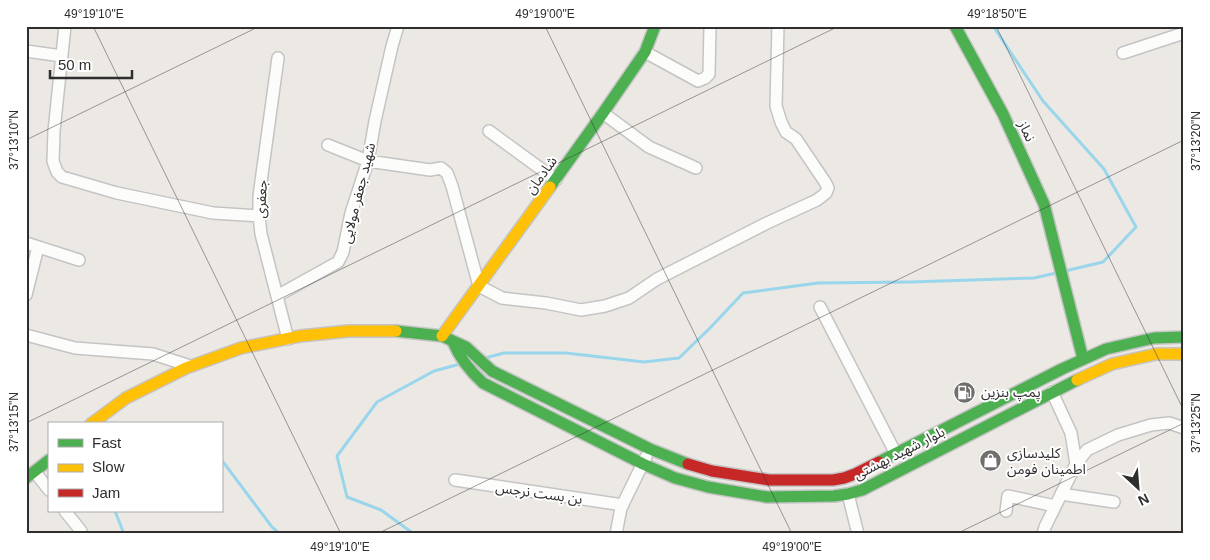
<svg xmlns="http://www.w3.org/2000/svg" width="1210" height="560" viewBox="0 0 1210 560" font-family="Helvetica,'Noto Sans Arabic',sans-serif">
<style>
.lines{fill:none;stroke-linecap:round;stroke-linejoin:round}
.stream{stroke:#99d6ec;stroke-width:3}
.street-casing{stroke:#c5c4c5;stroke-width:14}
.fast-casing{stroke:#c5c4c5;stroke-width:14}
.slow-casing{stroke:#c5c4c5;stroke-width:14}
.jam-casing{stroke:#c5c4c5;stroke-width:14}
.street{stroke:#fcfcfb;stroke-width:11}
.fast{stroke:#4caf50;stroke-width:11}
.slow{stroke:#ffc107;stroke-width:11}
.jam{stroke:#c62828;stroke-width:11}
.ticks{fill:none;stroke:#2e2e2e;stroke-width:1;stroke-opacity:0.45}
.labels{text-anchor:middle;stroke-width:4;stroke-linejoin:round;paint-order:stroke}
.street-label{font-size:14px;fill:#2e2e2e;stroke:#fff}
.poi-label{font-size:14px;fill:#2e2e2e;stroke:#fff;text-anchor:start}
.neatline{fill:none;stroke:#2e2e2e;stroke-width:2}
.ticks-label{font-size:12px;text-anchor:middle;fill:#2e2e2e}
</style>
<rect width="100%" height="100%" fill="#ece8e4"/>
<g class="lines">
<!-- stream -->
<path class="stream" d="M993 26 1043 101 1104 169 1136 227 1103 262 1065 271
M485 358 504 353H566L644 362 679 358 710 328 743 293 818 283 910 282 1034 278 1056 273
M221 461 224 463 272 527 280 534
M115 511 124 534
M414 534 381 510 347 497 337 456 377 402 434 371 460 364"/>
<defs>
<path id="street" d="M65 26 54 131 53 161 57 172 62 177 117 193 213 213 259 216
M26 51 62 56
M645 52 698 81 705 78 709 74 710 26
M1123 53 1184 33
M278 58 259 196V216L261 234 288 339
M603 113 649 147 696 168
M489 131 556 180
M328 145 368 161 430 170 441 168 447 173 452 186 479 286 502 298 546 303 581 310 605 306 629 298 657 279 767 223 817 200 826 193 828 188 825 182 796 139 786 132 781 122 776 106 778 26
M26 243 79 260
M26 295 38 247
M277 296 338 262 343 252 351 213 368 161 375 121 392 46 398 26
M820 307 896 454
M26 335 75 348 153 354 190 366
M1052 392 1071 433 1076 464
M35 472 49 490
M455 480 623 505
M848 494 858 534
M1061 494 1114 502
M65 511 81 531
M1006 511 1008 496 1055 506
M616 534 621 508 646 457
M1043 534 1045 527 1076 464 1087 450 1118 435 1151 425 1169 423 1184 428"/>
<path id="fast" d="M955 26 1003 114 1044 204 1083 359
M550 187 603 113 645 52 655 26
M396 331 442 336 466 347 492 371 650 449 688 464
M453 342C460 359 470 371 483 383L643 464 675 478 708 487 767 497 834 496 848 494 862 490 1077 380
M879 462 1062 369 1106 349 1154 338 1184 337
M26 478 49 460"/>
<path id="slow" d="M442 336 550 187
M1077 380 1112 364 1156 354H1184
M91 424 126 398 186 368 241 348 300 336 349 331H396"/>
<path id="jam" d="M688 464 712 471 769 480H833L844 478 855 474 879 462"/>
</defs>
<!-- street casing -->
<use href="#street" class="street-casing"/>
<!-- fast casing -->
<use href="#fast" class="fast-casing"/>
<!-- slow casing -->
<use href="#slow" class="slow-casing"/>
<!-- jam casing -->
<use href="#jam" class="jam-casing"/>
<!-- street -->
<use href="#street" class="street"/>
<!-- fast -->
<use href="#fast" class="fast"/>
<!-- slow -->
<use href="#slow" class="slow"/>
<!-- jam -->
<use href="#jam" class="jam"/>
</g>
<!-- ticks -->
<path class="ticks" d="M93 26 341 534M545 26 792 534M996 26 1184 411M26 140 260 26M26 423 839 26M377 534 1184 140M956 534 1184 423"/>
<!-- icons -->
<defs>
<symbol id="fuel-disc" viewBox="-11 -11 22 22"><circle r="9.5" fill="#706f6e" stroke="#fff"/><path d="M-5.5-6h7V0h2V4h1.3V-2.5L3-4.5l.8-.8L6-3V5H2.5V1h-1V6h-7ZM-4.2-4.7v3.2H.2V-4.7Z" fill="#fff"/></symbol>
<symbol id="shop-disc" viewBox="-11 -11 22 22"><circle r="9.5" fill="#706f6e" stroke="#fff"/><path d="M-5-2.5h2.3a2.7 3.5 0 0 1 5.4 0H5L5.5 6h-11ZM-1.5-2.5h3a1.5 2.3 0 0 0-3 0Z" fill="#fff"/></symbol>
</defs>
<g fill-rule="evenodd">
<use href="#fuel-disc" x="952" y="380" width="25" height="25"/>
<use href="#shop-disc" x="978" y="448" width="25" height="25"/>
</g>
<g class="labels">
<!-- street labels -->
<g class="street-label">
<text transform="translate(1027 131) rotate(65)" y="5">نماز</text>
<text transform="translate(541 175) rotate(-54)" y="5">شادمان</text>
<text transform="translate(358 193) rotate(-76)" y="5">شهید جعفر مولایی</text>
<text transform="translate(261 199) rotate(-87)" y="5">جعفری</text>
<text transform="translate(899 453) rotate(-27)" y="5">بلوار شهید بهشتی</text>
<text transform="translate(539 493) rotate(8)" y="5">بن بست نرجس</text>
</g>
<!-- poi labels -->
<g class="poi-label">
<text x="981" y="397">پمپ بنزین</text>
<text x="1007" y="458">کلیدسازی<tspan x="1007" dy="16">اطمینان فومن</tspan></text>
</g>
</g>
<!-- border -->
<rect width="1210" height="560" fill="none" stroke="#ffffff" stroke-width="55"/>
<!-- legend -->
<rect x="48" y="422" width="175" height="90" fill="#ffffff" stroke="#ababab"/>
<rect x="58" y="439" width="25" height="8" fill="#4caf50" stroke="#ababab"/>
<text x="92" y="448" font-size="15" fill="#2e2e2e">Fast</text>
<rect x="58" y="464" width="25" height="8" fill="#ffc107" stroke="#ababab"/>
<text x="92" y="472" font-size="15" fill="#2e2e2e">Slow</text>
<rect x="58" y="489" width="25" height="8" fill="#c62828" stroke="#ababab"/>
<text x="92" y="498" font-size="15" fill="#2e2e2e">Jam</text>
<!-- north arrow -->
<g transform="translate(1138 488) rotate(154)" stroke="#ffffff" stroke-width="4" paint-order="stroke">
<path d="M0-4L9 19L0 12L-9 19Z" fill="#2e2e2e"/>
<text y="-8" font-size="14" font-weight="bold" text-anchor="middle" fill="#2e2e2e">N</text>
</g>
<!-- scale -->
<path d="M50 70v8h82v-8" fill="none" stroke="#2e2e2e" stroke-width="2.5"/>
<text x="58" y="70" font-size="15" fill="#2e2e2e" stroke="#ffffff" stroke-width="4" paint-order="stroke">50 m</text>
<rect x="28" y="28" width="1154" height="504" class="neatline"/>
<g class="ticks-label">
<text x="94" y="18">49°19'10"E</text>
<text x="545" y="18">49°19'00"E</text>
<text x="997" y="18">49°18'50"E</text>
<text transform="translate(14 140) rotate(-90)" y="4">37°13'10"N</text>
<text transform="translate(1196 141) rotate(-90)" y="4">37°13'20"N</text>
<text transform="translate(14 422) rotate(-90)" y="4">37°13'15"N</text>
<text transform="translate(1196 423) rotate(-90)" y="4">37°13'25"N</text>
<text x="340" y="551">49°19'10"E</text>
<text x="792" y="551">49°19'00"E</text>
</g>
</svg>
